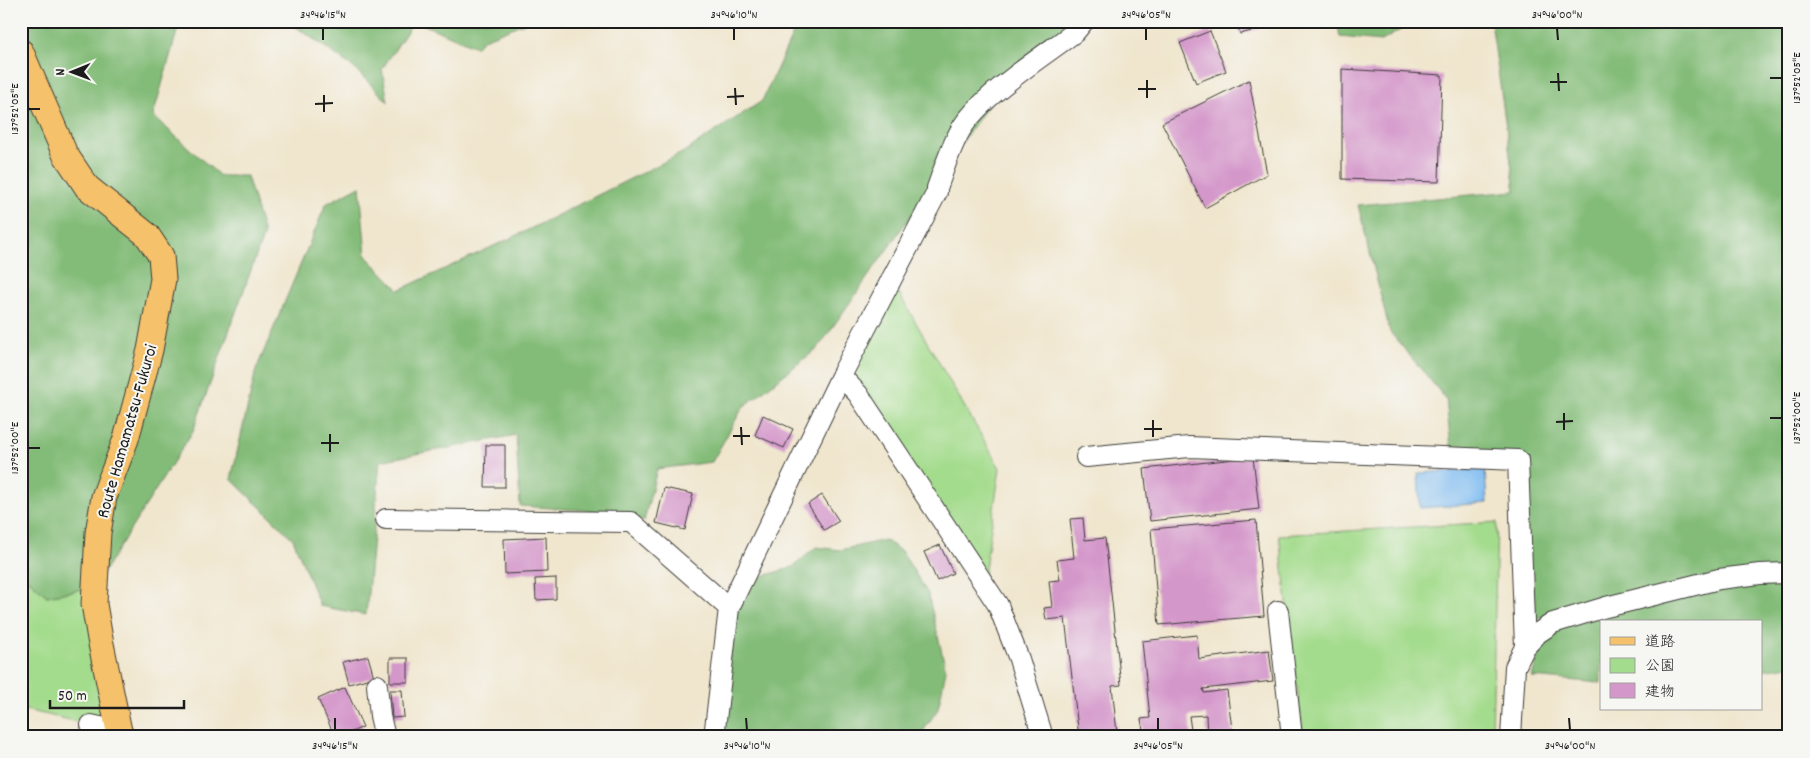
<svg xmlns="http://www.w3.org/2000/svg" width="1810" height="758" viewBox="0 0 1810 758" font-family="Dekko,'Klee One',sans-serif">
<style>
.green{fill:#a4dc8d;stroke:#607c54}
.forest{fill:#83bc78;stroke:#506c4a}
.water{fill:#7fbcf2;stroke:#4e6c87}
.building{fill:#d497ca}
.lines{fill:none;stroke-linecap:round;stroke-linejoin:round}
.minor-casing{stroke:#3c3a37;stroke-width:22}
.major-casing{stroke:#3c3a37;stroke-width:27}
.minor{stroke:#fff;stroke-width:20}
.major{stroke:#f5c16b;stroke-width:25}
.ticks{fill:none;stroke:#1c1c1c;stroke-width:2}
.labels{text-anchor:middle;stroke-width:4;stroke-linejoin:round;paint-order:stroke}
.street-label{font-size:18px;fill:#1c1c1c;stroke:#f6f6f2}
.neatline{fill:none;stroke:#1c1c1c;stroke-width:2}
.ticks-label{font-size:12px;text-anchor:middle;fill:#1c1c1c}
</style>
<rect width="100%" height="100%" fill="#f6f6f2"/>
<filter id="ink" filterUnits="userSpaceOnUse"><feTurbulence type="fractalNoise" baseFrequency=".02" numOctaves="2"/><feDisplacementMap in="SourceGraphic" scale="10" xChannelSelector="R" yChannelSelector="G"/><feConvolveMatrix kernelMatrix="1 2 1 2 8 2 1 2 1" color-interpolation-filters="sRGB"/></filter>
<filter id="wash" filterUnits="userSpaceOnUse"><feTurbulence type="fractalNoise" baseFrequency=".0096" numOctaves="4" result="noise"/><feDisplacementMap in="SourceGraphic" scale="20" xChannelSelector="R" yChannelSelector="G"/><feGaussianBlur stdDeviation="1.12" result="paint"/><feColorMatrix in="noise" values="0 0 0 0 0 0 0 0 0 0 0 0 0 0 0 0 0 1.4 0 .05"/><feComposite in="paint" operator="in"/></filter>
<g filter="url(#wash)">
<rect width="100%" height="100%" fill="#f0e6ce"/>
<!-- green -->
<path class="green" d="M890 278 1000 468 983 582 841 376Z
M1497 522 1492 737H1303L1279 535Z
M21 573 47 596 94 587 119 731 21 709Z"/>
<!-- forest -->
<path class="forest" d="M21 21H180L153 116 220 176H247L264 234 193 431 94 587 47 596 21 573Z
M249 21H414L382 69 388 102 353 67 295 26Z
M415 21H529L484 39 476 47Z
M799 21H1082L1001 87 818 348 743 407 712 462 657 469 644 521 595 511 520 506 516 435 380 461 366 615 320 606 293 539 231 479 256 370 326 204 360 186 366 256 399 290 524 232 684 152 762 101Z
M1337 21H1415L1382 41 1340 37Z
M1491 21H1789V666L1761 670V622H1601V683L1532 677 1549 614 1531 622 1519 468 1452 458 1446 399 1390 332 1358 205 1515 191Z
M885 540 902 552 928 594 946 670 938 709 919 737H717L741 583 793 567 816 547 840 550Z"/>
<!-- water -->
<path class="water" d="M1485 469 1487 503 1420 508 1418 473Z"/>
<g id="blocks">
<!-- building -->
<path class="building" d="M1237 21H1257L1259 29 1240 34Z
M1210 31 1226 71 1196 83 1180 43Z
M1342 69 1442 75 1439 182 1342 179Z
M1249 80 1267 174 1205 208 1162 123Z
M763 415 793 429 784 448 755 435Z
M486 445H505V487H485Z
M1253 457 1259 509 1150 521 1144 469Z
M664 488 693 494 685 530 656 523Z
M822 495 839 521 824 530 808 504Z
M1083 518 1085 540 1105 538 1121 685 1112 686 1117 733 1143 730 1141 719 1150 718 1142 641 1197 635 1199 659 1269 650 1273 681 1203 689 1204 693 1227 690 1233 737H1207L1206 715 1189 716 1192 737H1079L1065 618 1046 620 1044 608 1052 607 1049 581 1060 580 1057 560 1074 558 1070 519Z
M1256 520 1264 616 1159 625 1151 529Z
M546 537 547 572 505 574 504 539Z
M940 545 953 573 937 581 924 552Z
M556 578V599L536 600 535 579Z
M368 656 374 677 349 684 343 662Z
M390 658H408V682H390Z
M345 687 363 727 340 737H335L318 699Z
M390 690H402L404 717 392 718Z"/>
</g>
</g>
<g filter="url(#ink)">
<use href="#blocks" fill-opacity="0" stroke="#3c3a37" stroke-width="1"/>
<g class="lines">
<defs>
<path id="minor" d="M841 376 858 394 998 605 1019 659 1043 737
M1086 457 1189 447 1518 460 1525 647
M386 519 631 522 729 608
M1278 611 1292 737
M377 685 380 716 385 737
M91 725 119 731
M714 737 729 608 841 376 937 192V188C944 169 950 149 960 131 980 96 1042 57 1075 32L1084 21
M1511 737 1515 667 1525 647 1538 633 1553 623 1606 607 1719 579 1760 574 1789 573"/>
<path id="major" d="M21 52 65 154 87 187 147 235 161 256 163 279 150 350 126 439 104 497 98 533 94 604 100 639 119 731 122 737"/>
</defs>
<!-- minor casing -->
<use href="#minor" class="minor-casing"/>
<!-- major casing -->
<use href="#major" class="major-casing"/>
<!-- minor -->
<use href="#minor" class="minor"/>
<!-- major -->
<use href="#major" class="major"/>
</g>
</g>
<!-- ticks -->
<path class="ticks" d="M323 28V40M734 28V40M1146 28V40M1557 28 1558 40M1558 73 1559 91M1770 78H1782M1147 80V98M1550 82H1567M735 88 736 105M1138 89H1156M324 95V112M727 97 744 96M315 104 333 103M28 109H40M1564 413V430M1770 418H1782M1153 420V437M1556 422 1573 421M741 427 742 445M1144 429H1162M330 434V452M733 436H750M321 443H339M28 448H40M335 718V730M746 718 747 730M1158 718V730M1569 718 1570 730"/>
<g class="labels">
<!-- street labels -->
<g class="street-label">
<text transform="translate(126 431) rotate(-74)" y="6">Route Hamamatsu-Fukuroi</text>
</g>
</g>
<!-- margin -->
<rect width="1810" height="758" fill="none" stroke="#f6f6f2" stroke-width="55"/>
<!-- legend -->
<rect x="1600" y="620" width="162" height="90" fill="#f6f6f2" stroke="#9f9f9c"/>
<rect x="1610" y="637" width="25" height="8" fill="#f5c16b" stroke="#9f9f9c"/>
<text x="1645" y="646" font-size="15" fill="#1c1c1c">道路</text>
<rect x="1610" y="658" width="25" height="15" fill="#a4dc8d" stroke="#9f9f9c"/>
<text x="1645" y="670" font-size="15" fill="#1c1c1c">公園</text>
<rect x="1610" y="683" width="25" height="15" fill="#d497ca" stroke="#9f9f9c"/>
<text x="1645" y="696" font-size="15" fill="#1c1c1c">建物</text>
<!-- north arrow -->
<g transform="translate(72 72) rotate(269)" stroke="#f6f6f2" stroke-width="4" paint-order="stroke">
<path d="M0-4L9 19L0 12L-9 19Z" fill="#1c1c1c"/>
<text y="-8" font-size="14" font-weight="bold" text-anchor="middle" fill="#1c1c1c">N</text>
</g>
<!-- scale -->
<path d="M50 700v8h134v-8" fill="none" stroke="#1c1c1c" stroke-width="2.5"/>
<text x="58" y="700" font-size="15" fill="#1c1c1c" stroke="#f6f6f2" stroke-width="4" paint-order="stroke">50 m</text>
<rect x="28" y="28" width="1754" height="702" class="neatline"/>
<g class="ticks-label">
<text x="323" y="18">34°46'15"N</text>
<text x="734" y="18">34°46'10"N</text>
<text x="1146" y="18">34°46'05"N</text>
<text x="1557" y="18">34°46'00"N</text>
<text transform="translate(1796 78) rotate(-90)" y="4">137°52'05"E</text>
<text transform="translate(14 109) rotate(-90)" y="4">137°52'05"E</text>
<text transform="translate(1796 418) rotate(-90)" y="4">137°52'00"E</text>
<text transform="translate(14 448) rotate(-90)" y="4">137°52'00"E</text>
<text x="335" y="749">34°46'15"N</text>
<text x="747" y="749">34°46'10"N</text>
<text x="1158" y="749">34°46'05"N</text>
<text x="1570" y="749">34°46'00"N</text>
</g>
</svg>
